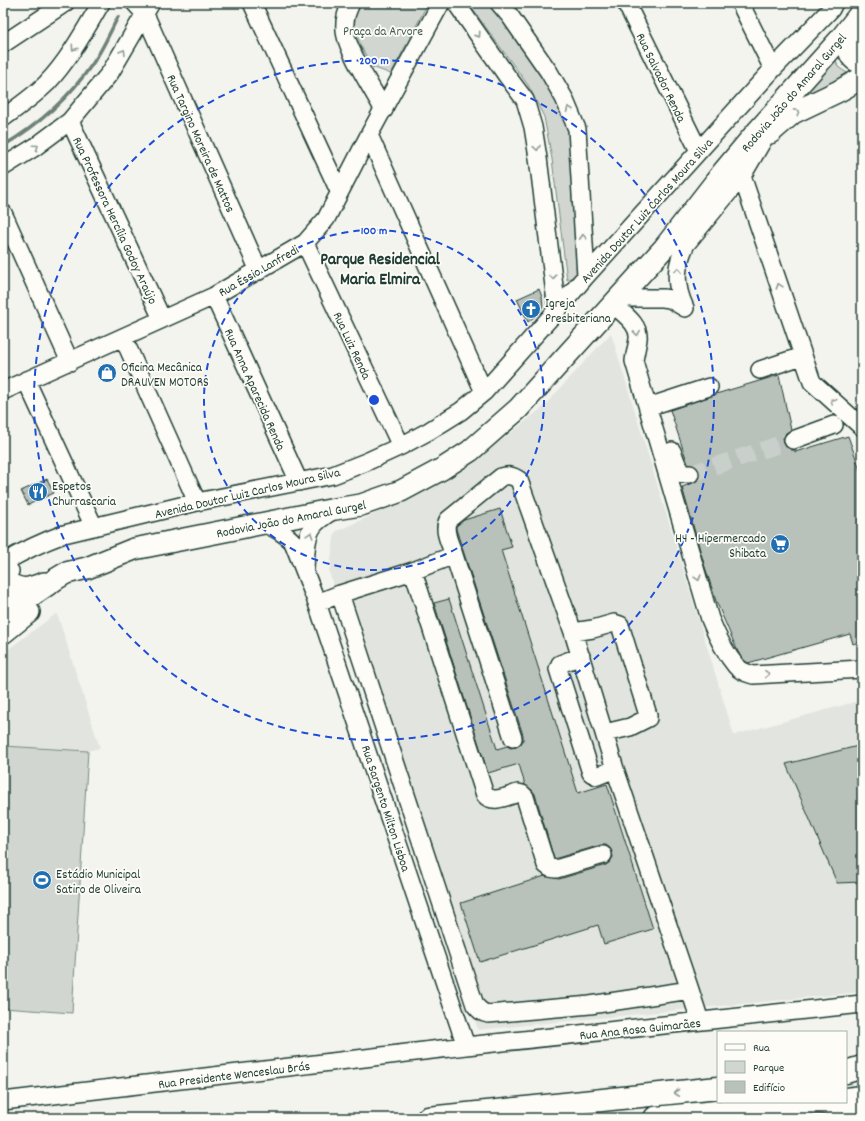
<svg xmlns="http://www.w3.org/2000/svg" width="865" height="1121" viewBox="0 0 865 1121" font-family="Dekko,sans-serif">
<style>
.built{fill:#e2e5df}
.green{fill:#d1d6d1;stroke:#788a82}
.lines{fill:none;stroke-linecap:round;stroke-linejoin:round}
.stream{stroke:#6e8179;stroke-width:3.5}
.building{fill:#b9c1bb;stroke:#1f3d34}
.minor-tunnel{stroke:#c9cfca;stroke-width:17;stroke-dasharray:17 8;stroke-linecap:butt}
.minor-casing{stroke:#1f3d34;stroke-width:20}
.major-casing{stroke:#1f3d34;stroke-width:24}
.highway-casing{stroke:#1f3d34;stroke-width:25}
.minor{stroke:#fdfcf7;stroke-width:17}
.major{stroke:#fdfcf7;stroke-width:21}
.highway{stroke:#fdfcf7;stroke-width:22}
.oneway{stroke:#8e9c96}
.ring{fill:none;stroke:#1d4ed8;stroke-width:2;stroke-dasharray:7 5}
.labels{text-anchor:middle;stroke-width:3.5;stroke-linejoin:round;paint-order:stroke}
.park-label{font-size:13px;fill:#435c53;stroke:#fdfcf7}
.street-label{font-size:13px;fill:#1f3d34;stroke:#fdfcf7}
.poi-label{font-size:13px;fill:#1f3d34;stroke:#fdfcf7;text-anchor:start}
.district-label{font-size:17px;font-weight:bold;fill:#1f3d34;stroke:#fdfcf7}
.centre{fill:#1d4ed8;stroke:#fdfcf7;stroke-width:2}
.ring-label{font-size:12px;text-anchor:middle;font-weight:bold;fill:#1d4ed8;stroke:#fdfcf7;stroke-width:3.5;stroke-linejoin:round;paint-order:stroke}
</style>
<rect width="100%" height="100%" fill="#f4f4ef"/>
<filter id="ink" filterUnits="userSpaceOnUse"><feTurbulence type="fractalNoise" baseFrequency=".025" numOctaves="2"/><feDisplacementMap in="SourceGraphic" scale="8" xChannelSelector="R" yChannelSelector="G"/><feConvolveMatrix kernelMatrix="1 2 1 2 8 2 1 2 1" color-interpolation-filters="sRGB"/></filter>
<g filter="url(#ink)">
<!-- built -->
<path class="built" d="M611 333 734 735 862 700V992L478 1030 329 572 335 532 413 496 471 464 542 408Z
M57 613 100 748 88 751 3 747V653Z"/>
<!-- green -->
<path class="green" d="M362 3H428L391 74 372 67C363 49 344 22 362 3Z
M468 3H493L562 101 571 135 581 272 567 280 552 159 544 117 528 85Z
M835 57 838 67 853 77 787 112Z
M3 746 88 751 72 1013 3 1008Z"/>
<g class="lines">
<!-- stream -->
<path class="stream" d="M3 146C38 125 70 97 93 63 103 49 110 32 118 17"/>
</g>
<!-- building -->
<path class="building" d="M539 289 542 297 543 305 540 312 528 322 517 299Z
M779 375 791 430 786 433 783 438 784 443 786 447 791 450H795V452L848 436 862 475V641L853 644 850 634 748 663 745 661 738 652 716 601 704 564 682 487 695 482 699 479 700 474 699 469 695 466 688 464 670 410 716 394Z
M47 479 54 493 28 505 21 491Z
M500 509 512 547 501 550 578 793 607 784 653 929 604 944 598 925 480 962 461 903 545 876 559 879 606 865 610 862 613 857 612 852 610 848 606 845H601L554 859 535 794 532 790 525 785 519 764 488 773 434 603 449 599 497 749 507 746 511 748 516 747 521 744 523 740V735L456 529V526L464 520Z
M862 745V882L837 883 786 764Z"/>
<g class="lines">
<!-- minor-tunnel -->
<path class="minor-tunnel" d="M690 474 793 440"/>
<defs>
<path id="minor" d="M135 3 145 14 259 271
M252 3 339 191
M351 3C347 12 344 19 345 30 345 47 374 92 384 110
M456 3 507 76 525 100 533 127 538 158 557 310
M499 3 510 16 549 72 564 98 577 129 586 276
M626 3 699 151
M740 3 773 69
M3 44 65 3
M3 118C18 107 34 96 47 83 69 60 85 30 101 3
M70 121 162 319
M369 135 484 392
M3 167 35 147 70 121 110 73 151 3
M742 176 812 382 862 427
M3 213 70 362
M305 243 401 446
M214 296 299 482
M618 298H663L670 299 685 308
M613 304C623 314 640 324 638 339 637 347 635 353 634 361L710 619C716 634 726 654 736 666 740 671 746 673 753 675L862 669
M685 308C674 284 675 267 686 244L742 176 763 140
M123 337 197 502
M760 370 802 356
M26 380 94 527
M3 391 214 296 305 243 326 219 369 135 441 3
M648 407 709 387
M793 440 834 425
M672 451 680 472 682 474H690
M263 523C274 528 285 533 293 542L317 603 466 1046
M454 555C451 545 442 531 448 520L501 477C508 475 512 475 519 480L573 632 615 769 690 990 700 1021
M3 563C23 551 42 542 64 534L197 502 333 475 366 462 401 446 429 431 461 411 484 392 557 310 586 276 773 69 831 9 834 3
M305 569C306 556 305 536 314 525 319 519 328 514 335 509
M413 571 454 555 513 738
M340 594 475 1005C479 1010 482 1013 488 1014L590 1005 690 990
M3 603 5 582 10 571
M317 603 340 594 413 571 485 795C493 804 508 796 518 793L522 794 525 797 546 865 550 868 556 869 603 855
M573 632 593 629 614 623 620 625 648 715V718L630 727 605 733
M581 656 560 664 558 669 591 773 597 776 615 769
M3 1101 466 1046 862 1004
M808 1103 862 1110"/>
<path id="major" d="M852 24C849 38 843 58 862 63
M770 133 793 113 839 91 862 78
M5 582C23 591 26 590 44 583
M3 615 56 579 66 573 87 568 134 549 335 509 361 505 401 491 442 469 470 451 518 409 664 248 723 172 754 135 841 38 862 11
M3 633 29 612"/>
<path id="highway" d="M846 1072 862 1067
M846 1099 862 1097
M428 1118 718 1088
M655 1118 818 1102"/>
</defs>
<!-- minor casing -->
<use href="#minor" class="minor-casing"/>
<!-- major casing -->
<use href="#major" class="major-casing"/>
<!-- highway casing -->
<use href="#highway" class="highway-casing"/>
<!-- minor -->
<use href="#minor" class="minor"/>
<!-- major -->
<use href="#major" class="major"/>
<!-- highway -->
<use href="#highway" class="highway"/>
</g>
<!-- one-way arrows -->
<defs><path id="oneway-chevron" d="M-2-3.5L2.5 0L-2 3.5" fill="none" stroke-width="1.6" stroke-linecap="round" stroke-linejoin="round"/></defs>
<g class="oneway">
<use href="#oneway-chevron" transform="translate(478 35) rotate(55)"/>
<use href="#oneway-chevron" transform="translate(74 48) rotate(125)"/>
<use href="#oneway-chevron" transform="translate(123 52) rotate(-59)"/>
<use href="#oneway-chevron" transform="translate(569 109) rotate(-112)"/>
<use href="#oneway-chevron" transform="translate(797 112) rotate(-29)"/>
<use href="#oneway-chevron" transform="translate(36 147) rotate(-35)"/>
<use href="#oneway-chevron" transform="translate(537 148) rotate(81)"/>
<use href="#oneway-chevron" transform="translate(583 237) rotate(-93)"/>
<use href="#oneway-chevron" transform="translate(678 270) rotate(-88)"/>
<use href="#oneway-chevron" transform="translate(553 277) rotate(83)"/>
<use href="#oneway-chevron" transform="translate(779 286) rotate(-108)"/>
<use href="#oneway-chevron" transform="translate(637 333) rotate(82)"/>
<use href="#oneway-chevron" transform="translate(833 401) rotate(-139)"/>
<use href="#oneway-chevron" transform="translate(310 535) rotate(-72)"/>
<use href="#oneway-chevron" transform="translate(698 578) rotate(74)"/>
<use href="#oneway-chevron" transform="translate(767 674) rotate(-3)"/>
<use href="#oneway-chevron" transform="translate(677 1093) rotate(174)"/>
</g>
</g>
<!-- distance rings -->
<g class="ring">
<circle cx="374" cy="400" r="170"/>
<circle cx="374" cy="400" r="340"/>
</g>
<!-- icons -->
<defs>
<symbol id="church-disc" viewBox="-11 -11 22 22"><circle r="9.5" fill="#1f6fb2" stroke="#fdfcf7"/><path d="M-1.2-6h2.4v3.5h3.3v2.4h-3.3V6h-2.4V-.1h-3.3v-2.4h3.3Z" fill="#fff"/></symbol>
<symbol id="shop-disc" viewBox="-11 -11 22 22"><circle r="9.5" fill="#1f6fb2" stroke="#fdfcf7"/><path d="M-5-2.5h2.3a2.7 3.5 0 0 1 5.4 0H5L5.5 6h-11ZM-1.5-2.5h3a1.5 2.3 0 0 0-3 0Z" fill="#fff"/></symbol>
<symbol id="restaurant-disc" viewBox="-11 -11 22 22"><circle r="9.5" fill="#1f6fb2" stroke="#fdfcf7"/><path d="M-5-6h1v4h1v-4h1v4h1v-4h1v5L-1.5 .5V6h-2V.5L-5-1ZM5-6V6H3V1.5H1.5Q1.5-4 5-6Z" fill="#fff"/></symbol>
<symbol id="supermarket-disc" viewBox="-11 -11 22 22"><circle r="9.5" fill="#1f6fb2" stroke="#fdfcf7"/><path d="M-6-5.5h2.5l.6 2H6L4.5 2H-2.5L-4.4-4H-6ZM-1.5 3.2a1.3 1.3 0 1 0 .1 0ZM3 3.2a1.3 1.3 0 1 0 .1 0Z" fill="#fff"/></symbol>
<symbol id="stadium-disc" viewBox="-11 -11 22 22"><circle r="9.5" fill="#1f6fb2" stroke="#fdfcf7"/><path d="M0-5a6.5 5 0 1 0 0 10a6.5 5 0 1 0 0-10ZM-3.5-1.8h7v3.6h-7Z" fill="#fff"/></symbol>
</defs>
<g fill-rule="evenodd">
<use href="#church-disc" x="520" y="298" width="22" height="22"/>
<use href="#shop-disc" x="96" y="362" width="22" height="22"/>
<use href="#restaurant-disc" x="27" y="481" width="22" height="22"/>
<use href="#supermarket-disc" x="769" y="533" width="22" height="22"/>
<use href="#stadium-disc" x="31" y="869" width="22" height="22"/>
</g>
<g class="labels">
<!-- park labels -->
<g class="park-label">
<text x="383" y="35">Praça da Arvore</text>
</g>
<!-- street labels -->
<g class="street-label">
<text transform="translate(662 77) rotate(64)" y="5">Rua Salvador Renda</text>
<text transform="translate(793 92) rotate(-49)" y="5">Rodovia João do Amaral Gurgel</text>
<text transform="translate(202 143) rotate(66)" y="5">Rua Targino Moreira de Mattos</text>
<text transform="translate(646 210) rotate(-48)" y="5">Avenida Doutor Luiz Carlos Moura Silva</text>
<text transform="translate(116 220) rotate(65)" y="5">Rua Professora Hercília Godoy Araújo</text>
<text transform="translate(258 270) rotate(-30)" y="5">Rua Éssio Lanfredi</text>
<text transform="translate(353 345) rotate(65)" y="5">Rua Luiz Renda</text>
<text transform="translate(256 389) rotate(66)" y="5">Rua Anna Aparecida Renda</text>
<text transform="translate(247 492) rotate(-13)" y="5">Avenida Doutor Luiz Carlos Moura Silva</text>
<text transform="translate(291 518) rotate(-11)" y="5">Rodovia João do Amaral Gurgel</text>
<text transform="translate(387 808) rotate(72)" y="5">Rua Sargento Milton Lisboa</text>
<text transform="translate(640 1028) rotate(-6)" y="5">Rua Ana Rosa Guimarães</text>
<text transform="translate(234 1074) rotate(-7)" y="5">Rua Presidente Wenceslau Brás</text>
</g>
<!-- poi labels -->
<g class="poi-label">
<text x="545" y="307">Igreja<tspan x="545" dy="15">Presbiteriana</tspan></text>
<text x="121" y="371">Oficina Mecânica<tspan x="121" dy="15">DRAUVEN MOTORS</tspan></text>
<text x="52" y="490">Espetos<tspan x="52" dy="15">Churrascaria</tspan></text>
<text x="766" y="542" text-anchor="end">H4 - Hipermercado<tspan x="766" dy="15">Shibata</tspan></text>
<text x="56" y="878">Estádio Municipal<tspan x="56" dy="15">Satiro de Oliveira</tspan></text>
</g>
<!-- district labels -->
<g class="district-label">
<text x="380" y="264">Parque Residencial<tspan x="380" dy="20">Maria Elmira</tspan></text>
</g>
</g>
<circle cx="374" cy="400" r="6" class="centre"/>
<g class="ring-label">
<text x="374" y="64">200 m</text>
<text x="374" y="234">100 m</text>
</g>
<!-- margin -->
<rect width="865" height="1121" fill="none" stroke="#fdfcf7" stroke-width="16"/>
<rect x="8" y="8" width="849" height="1105" fill="none" stroke="#1f3d34" stroke-width="1.5" filter="url(#ink)"/>
<!-- legend -->
<rect x="717" y="1031" width="130" height="72" fill="#fdfcf7" stroke="#a4b0a9"/>
<rect x="725" y="1044" width="20" height="6" fill="#fdfcf7" stroke="#a4b0a9"/>
<text x="753" y="1051" font-size="12" fill="#1f3d34">Rua</text>
<rect x="725" y="1061" width="20" height="12" fill="#d1d6d1" stroke="#a4b0a9"/>
<text x="753" y="1071" font-size="12" fill="#1f3d34">Parque</text>
<rect x="725" y="1081" width="20" height="12" fill="#b9c1bb" stroke="#a4b0a9"/>
<text x="753" y="1091" font-size="12" fill="#1f3d34">Edifício</text>
</svg>
